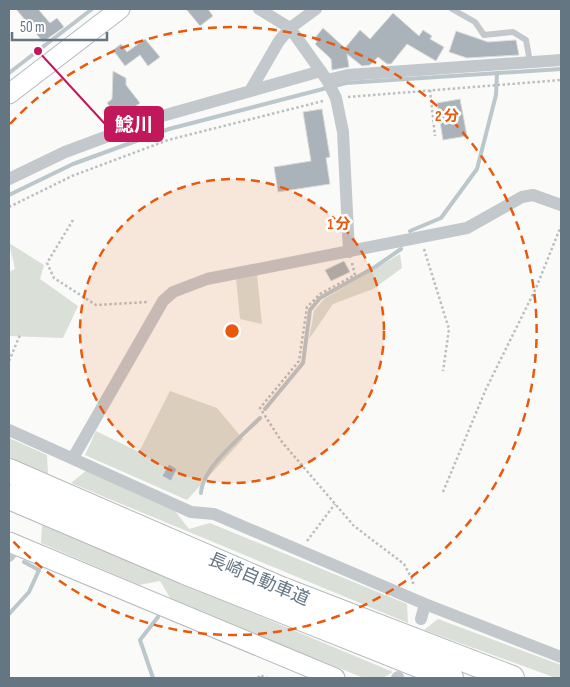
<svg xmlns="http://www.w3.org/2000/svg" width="570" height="687" viewBox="0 0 570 687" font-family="'Sofia Sans Condensed','Noto Sans JP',sans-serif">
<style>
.green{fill:#dadfd7}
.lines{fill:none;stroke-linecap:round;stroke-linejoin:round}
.stream{stroke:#bbc7cb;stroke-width:4}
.building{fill:#aab3b9;stroke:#dcdcda}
.secondary-casing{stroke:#b3babf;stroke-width:21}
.highway-casing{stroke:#b4b9bd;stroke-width:26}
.path{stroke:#bbbfc2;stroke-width:2.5;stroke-dasharray:2.5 2.5;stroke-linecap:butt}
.lane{stroke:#c3c8cc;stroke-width:6}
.street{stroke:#c3c8cc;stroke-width:12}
.secondary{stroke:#fff;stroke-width:19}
.highway{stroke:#fff;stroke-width:24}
.ring{fill:none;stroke:#e8590c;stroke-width:2.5;stroke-dasharray:9 6}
.labels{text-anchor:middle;stroke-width:5;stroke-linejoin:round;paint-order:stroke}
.street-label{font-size:18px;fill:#657683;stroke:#fff}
.centre{fill:#e8590c;stroke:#fff;stroke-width:2.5}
.ring-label{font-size:15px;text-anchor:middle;font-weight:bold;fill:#e8590c;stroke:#fff;stroke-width:5;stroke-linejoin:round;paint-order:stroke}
.leader{fill:none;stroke:#c2185b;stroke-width:2}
.callout-dot{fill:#c2185b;stroke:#fff;stroke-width:2}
.callout{fill:#c2185b;stroke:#c2185b;stroke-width:2}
.callout-label{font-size:19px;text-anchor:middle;font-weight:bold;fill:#fff}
</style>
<rect width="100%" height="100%" fill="#fafaf8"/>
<!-- green -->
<path class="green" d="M9 243 44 265 40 279 78 306 63 338 9 336V272L15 269Z
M400 254 402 268 373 289 333 304 309 339 314 311 324 299Z
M257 274 262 324 240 319 236 278Z
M170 391 217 408 243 439 187 500 85 455 96 431 139 452Z
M9 438 47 455 48 474 9 457Z
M87 470 175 511 189 529 210 523 407 604 408 623 71 483Z
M42 525 393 672 383 678H364L172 601 160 581 139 585 41 543Z
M438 619 561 665V678H556L424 630Z"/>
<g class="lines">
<!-- stream -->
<path class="stream" d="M9 73 92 9
M9 195 73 164 169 129 346 83 561 69
M410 231 441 218 477 169 496 95 497 73
M265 409 303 363 310 310 320 298 375 267 401 249
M201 493C202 468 242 436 260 418
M9 614 29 592 39 570 24 562
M153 678 140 640 158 617"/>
</g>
<!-- building -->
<path class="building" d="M16 9H38L50 23 57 18 64 27 43 42Z
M186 9H208L213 16 200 26Z
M393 13 419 36 423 30 432 36 430 39 444 47 436 61 407 44 391 64H387L378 57 370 65 362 66 347 54 349 67 332 70 331 59 315 44 317 42 314 39 323 28 345 48 360 30 370 39Z
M456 31 488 42 516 40 519 55 467 58 449 52Z
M145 39 160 57 148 66 140 55 125 66 113 50 121 44 127 52Z
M113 71 126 78V85L140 103 119 119 107 103 112 99Z
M460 99 467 136 443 140 437 103Z
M322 109 330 157 326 158 330 184 278 192 274 167 311 161 303 112Z
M344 261 350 272 331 281 325 270Z
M169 464 177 469 171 481 162 476Z"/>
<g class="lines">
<defs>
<path id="secondary" d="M9 94 120 9
M9 542 335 678"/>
<path id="highway" d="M9 471 281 589 512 678
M9 497 185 572 451 678"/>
</defs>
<!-- secondary casing -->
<use href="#secondary" class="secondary-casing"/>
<!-- highway casing -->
<use href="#highway" class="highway-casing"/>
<!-- path -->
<path class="path" d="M430 90 435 136
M348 97 561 80
M9 207 72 176 168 140 323 101
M73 220 47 263 54 278 96 305 148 302
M424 249 449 329 443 371
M352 263 355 275 320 294 307 307 299 361 260 408 282 442 354 526 404 564 413 581V586
M9 361 20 335
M443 492 486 389 536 288 561 226
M307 541 335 504
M258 678 260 675 267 678"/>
<!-- lane -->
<path class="lane" d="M452 9 475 22 484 35 513 32 526 40 530 62"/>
<!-- street -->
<path class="street" d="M259 9 290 28 327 80 336 98 343 132 349 252
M327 80 348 75 561 60
M250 91 279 41 290 28 316 9
M9 179 65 152 162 116 321 71
M9 430 191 512 214 514 425 604 561 657
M73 458 163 301 173 292 207 279 467 228 522 197 533 195 561 205
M9 556 17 545
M421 619 425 604
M397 678 398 677"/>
<!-- secondary -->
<use href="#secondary" class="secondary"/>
<!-- highway -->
<use href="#highway" class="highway"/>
</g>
<!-- distance rings -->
<circle cx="232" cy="331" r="152" fill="#e8590c" fill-opacity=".12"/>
<g class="ring">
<circle cx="232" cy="331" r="152"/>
<path d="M10 124A304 304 0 1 1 10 538"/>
</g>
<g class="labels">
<!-- street labels -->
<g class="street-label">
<text transform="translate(259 579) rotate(23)" y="6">長崎自動車道</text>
</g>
</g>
<circle cx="232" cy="331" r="8" class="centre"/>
<g class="ring-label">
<text x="447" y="121">2 分</text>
<text x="339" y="229">1 分</text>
</g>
<!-- callouts -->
<path class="leader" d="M38 51L105 124"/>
<circle class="callout-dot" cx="38" cy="51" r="5"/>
<rect class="callout" x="105" y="107" width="58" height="34" rx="5"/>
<g class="callout-label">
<text x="134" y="131">鯰川</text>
</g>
<!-- border -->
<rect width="570" height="687" fill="none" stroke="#657683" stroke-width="20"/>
<!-- scale -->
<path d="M12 32v8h95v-8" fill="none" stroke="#657683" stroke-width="2.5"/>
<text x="20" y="32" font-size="15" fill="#657683" stroke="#ffffff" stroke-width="4" paint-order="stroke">50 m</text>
</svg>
